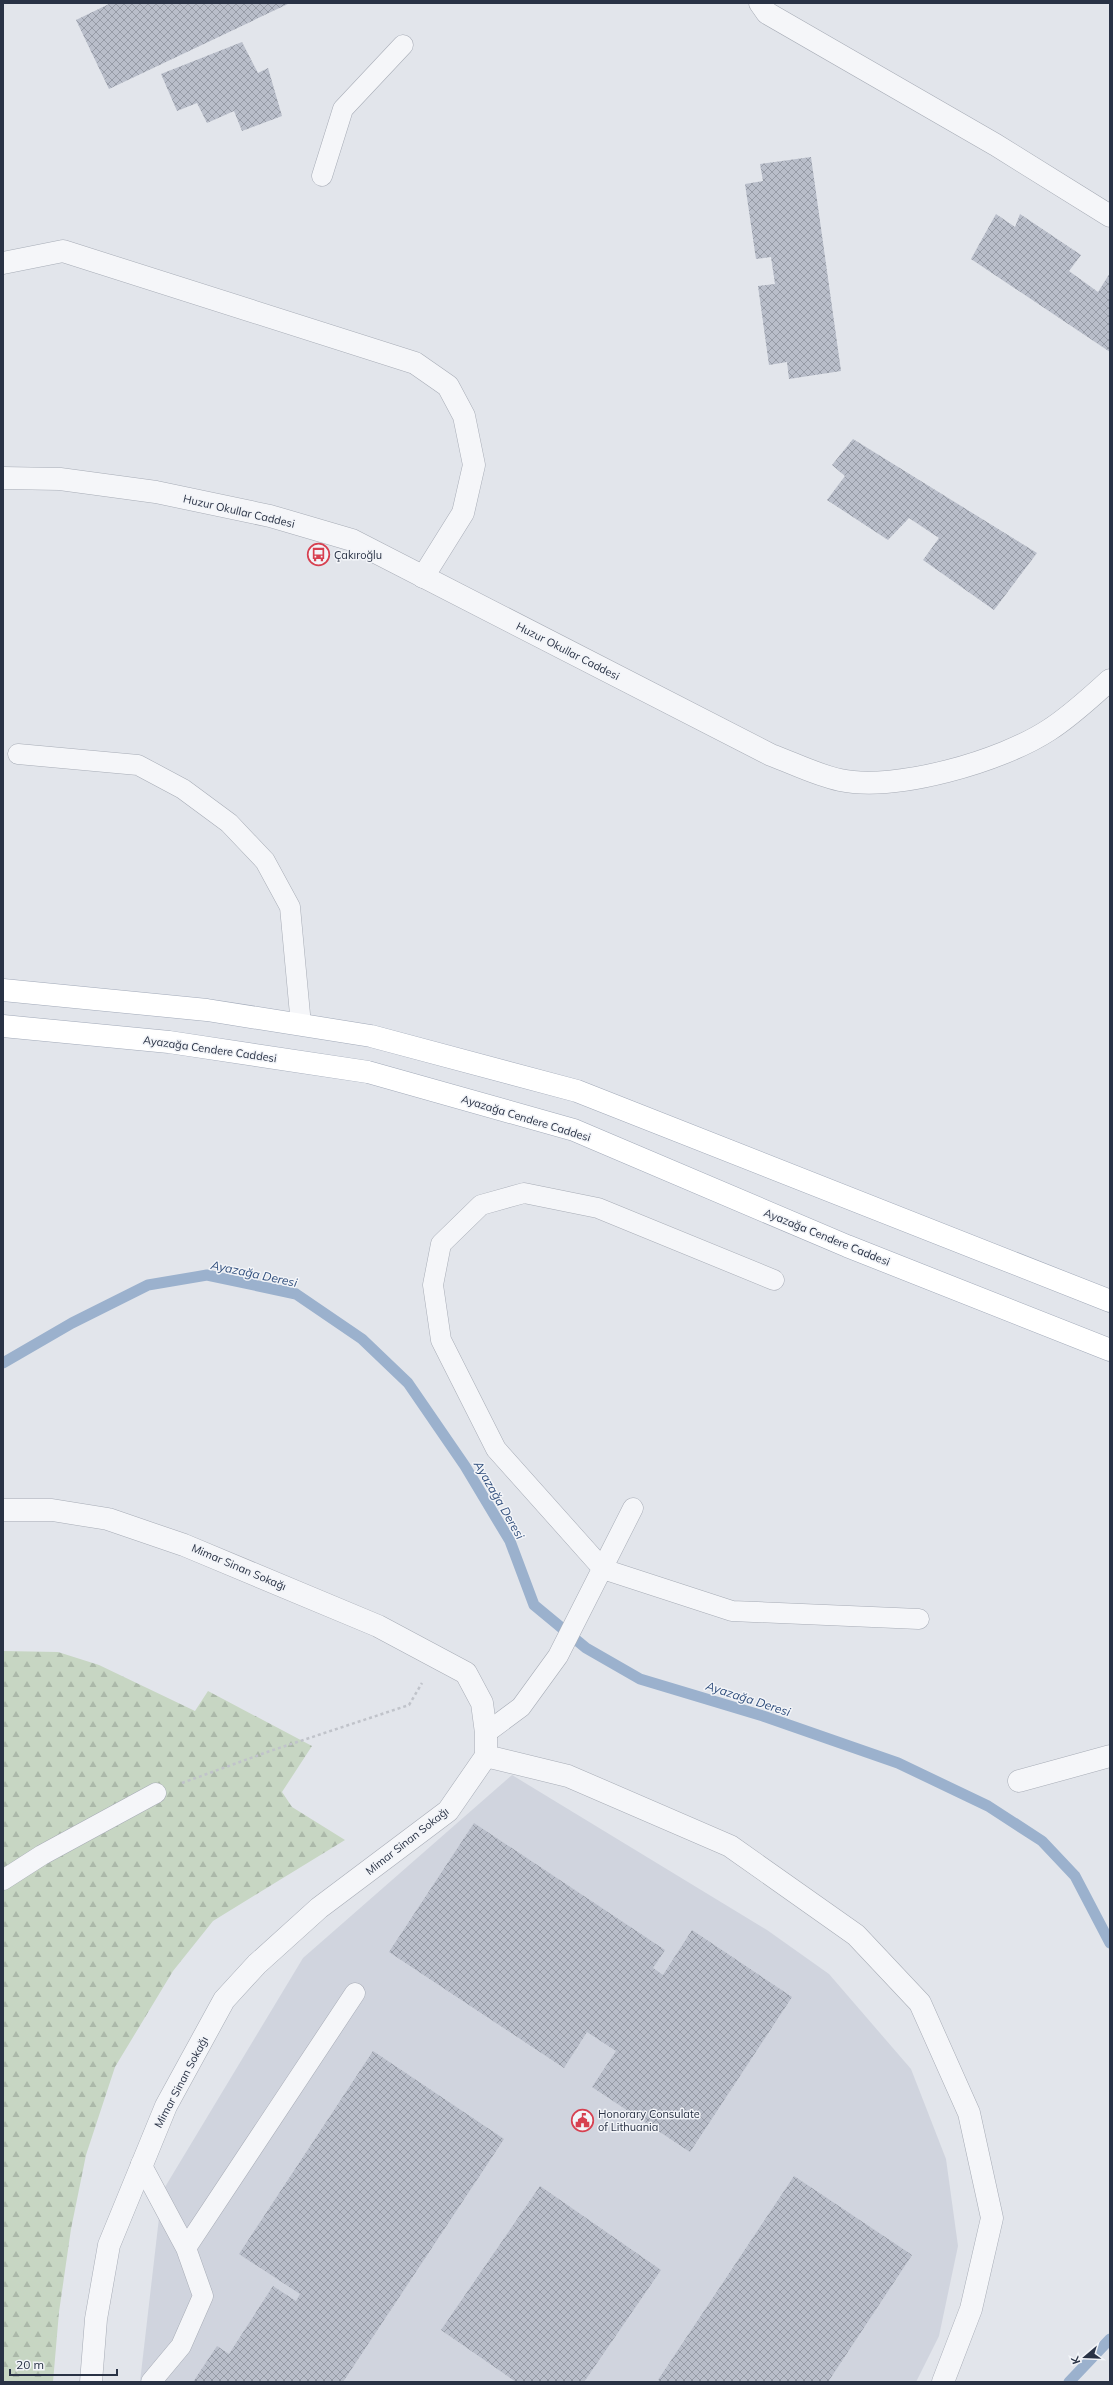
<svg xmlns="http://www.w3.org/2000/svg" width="1113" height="2385" viewBox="0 0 1113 2385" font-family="Mulish,sans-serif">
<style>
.built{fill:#d0d4de}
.forest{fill:url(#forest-firs)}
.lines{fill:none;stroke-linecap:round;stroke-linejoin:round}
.stream{stroke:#9bb1cd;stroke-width:11}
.building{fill:url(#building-cross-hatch)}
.service-casing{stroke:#a7acb6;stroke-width:21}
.minor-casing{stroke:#a7acb6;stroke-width:23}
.tertiary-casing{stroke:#a7acb6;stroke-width:23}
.primary-casing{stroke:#a1a9b8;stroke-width:23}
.path{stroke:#c0c3ca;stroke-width:2.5;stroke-dasharray:3 3;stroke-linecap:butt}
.service{stroke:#f5f6f9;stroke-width:20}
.minor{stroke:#f5f6f9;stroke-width:22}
.tertiary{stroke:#f5f6f9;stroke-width:22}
.primary{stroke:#fff;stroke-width:22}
.labels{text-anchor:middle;stroke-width:3;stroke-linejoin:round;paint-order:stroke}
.street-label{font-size:11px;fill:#293245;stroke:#f2f4f8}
.poi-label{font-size:11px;fill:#293245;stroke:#f2f4f8;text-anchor:start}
.water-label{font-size:12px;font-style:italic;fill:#304e7c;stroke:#f2f4f8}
</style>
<defs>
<pattern id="forest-firs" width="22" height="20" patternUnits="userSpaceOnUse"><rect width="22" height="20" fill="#c7d6c3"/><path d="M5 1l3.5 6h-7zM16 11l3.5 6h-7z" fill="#abb8a9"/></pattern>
<pattern id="building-cross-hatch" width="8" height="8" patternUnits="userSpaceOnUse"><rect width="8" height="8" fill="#b9beca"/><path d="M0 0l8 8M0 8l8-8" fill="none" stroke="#969ba6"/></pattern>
</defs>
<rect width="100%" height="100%" fill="#e2e5eb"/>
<!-- built -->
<path class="built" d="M512 1775 767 1930 829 1974 911 2069 946 2159 958 2246 939 2336 916 2382H140L162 2192 303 1958Z"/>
<!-- forest -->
<path class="forest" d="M3 1651 58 1652 99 1665 195 1711 208 1691 312 1746 282 1792 292 1807 345 1840 213 1921 173 1971 115 2067 86 2155 71 2229 59 2312 53 2382H3Z"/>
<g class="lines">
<!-- stream -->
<path class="stream" d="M3 1363 72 1323 148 1285 207 1275 296 1294 362 1339 408 1383 465 1466 510 1541 534 1605 586 1648 640 1679 763 1716 898 1763 988 1806 1042 1841 1075 1876 1110 1943
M1069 2382 1110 2339"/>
</g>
<!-- building -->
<path class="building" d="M111 3H290L109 89 76 20Z
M242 42 258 73 268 68 282 116 242 131 234 111 207 123 197 103 177 111 161 74Z
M811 157 841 371 789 379 787 362 769 365 758 286 775 284 771 257 756 259 745 184 763 181 760 164Z
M996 214 1015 227 1020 214 1081 255 1069 271 1098 292 1110 273V352L971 259Z
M853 439 1037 553 994 610 923 560 939 538 909 518 888 540 827 500 845 476 832 465Z
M474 1823 665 1950 653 1968 663 1975 692 1930 792 1997 690 2152 592 2087 616 2051 587 2032 564 2068 389 1952Z
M373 2051 504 2139 343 2382H193L217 2346 229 2354 273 2286 296 2301 300 2294 239 2254Z
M794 2176 912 2255 828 2382H662L658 2380Z
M540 2186 661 2270 584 2382H516L441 2330Z"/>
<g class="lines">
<defs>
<path id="service" d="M322 176 343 109 403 45
M18 754 138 765 183 789 229 823 265 861 290 907 301 1025
M774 1280 598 1208 524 1193 481 1205 441 1244 433 1285 441 1340 496 1449 603 1569 732 1611 919 1619
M486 1733 521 1707 558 1656 633 1508
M3 1880 42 1855 156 1793
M141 2164 186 2248 203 2296 181 2346 151 2382
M186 2248 355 1993"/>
<path id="minor" d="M760 3 767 13 996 145 1110 216
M3 263 63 251 415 363 448 386 464 416 474 465 463 513 423 577
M3 1510H52L108 1519 184 1545 378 1626 466 1673 482 1703 486 1733V1756L448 1811 319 1908 257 1964 224 2000 166 2106 109 2245 96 2319 91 2382
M486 1756 568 1776 730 1846 856 1935 920 2003 969 2113 992 2218 971 2309 943 2382
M1019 1781 1110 1756"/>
<path id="tertiary" d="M3 478 60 479 156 492 270 516 352 540 771 755C793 763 816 775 840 780 895 792 1002 761 1049 730 1071 716 1091 697 1110 680"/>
<path id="primary" d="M3 990 207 1010 371 1036 577 1091 1110 1301
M3 1026 169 1042 368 1072 574 1130 847 1246 1110 1350"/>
</defs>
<!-- service casing -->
<use href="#service" class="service-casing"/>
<!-- minor casing -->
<use href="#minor" class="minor-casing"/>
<!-- tertiary casing -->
<use href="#tertiary" class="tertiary-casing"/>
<!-- primary casing -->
<use href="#primary" class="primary-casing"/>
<!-- path -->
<path class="path" d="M182 1783 270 1751 409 1705 422 1683"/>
<!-- service -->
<use href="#service" class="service"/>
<!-- minor -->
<use href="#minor" class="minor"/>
<!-- tertiary -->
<use href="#tertiary" class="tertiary"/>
<!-- primary -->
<use href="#primary" class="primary"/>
</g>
<!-- icons -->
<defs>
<symbol id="bus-ring" viewBox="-11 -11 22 22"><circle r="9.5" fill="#f2f4f8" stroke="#d74050" stroke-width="1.5"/><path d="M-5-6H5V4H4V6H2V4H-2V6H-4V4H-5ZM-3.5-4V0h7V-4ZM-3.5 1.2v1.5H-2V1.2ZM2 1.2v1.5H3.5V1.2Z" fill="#d74050"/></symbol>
<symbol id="civic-ring" viewBox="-11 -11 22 22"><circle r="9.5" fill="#f2f4f8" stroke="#d74050" stroke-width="1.5"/><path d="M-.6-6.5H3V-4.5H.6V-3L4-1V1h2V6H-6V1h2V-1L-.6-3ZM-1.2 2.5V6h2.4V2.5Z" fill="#d74050"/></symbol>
</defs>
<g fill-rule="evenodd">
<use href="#bus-ring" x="306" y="542" width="25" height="25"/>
<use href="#civic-ring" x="570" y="2108" width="25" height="25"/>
</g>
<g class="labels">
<!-- street labels -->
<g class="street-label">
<text transform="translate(239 511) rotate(13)" y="4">Huzur Okullar Caddesi</text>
<text transform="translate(568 651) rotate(27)" y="4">Huzur Okullar Caddesi</text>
<text transform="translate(210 1049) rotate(8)" y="4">Ayazağa Cendere Caddesi</text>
<text transform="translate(526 1118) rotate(17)" y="4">Ayazağa Cendere Caddesi</text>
<text transform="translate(827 1237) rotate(22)" y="4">Ayazağa Cendere Caddesi</text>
<text transform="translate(239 1567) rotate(23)" y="4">Mimar Sinan Sokağı</text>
<text transform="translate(407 1841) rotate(-38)" y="4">Mimar Sinan Sokağı</text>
<text transform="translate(181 2082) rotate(-62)" y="4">Mimar Sinan Sokağı</text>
</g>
<!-- poi labels -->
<g class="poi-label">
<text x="334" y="559">Çakıroğlu</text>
<text x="598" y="2118">Honorary Consulate<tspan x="598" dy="13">of Lithuania</tspan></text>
</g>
<!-- water labels -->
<g class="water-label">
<text transform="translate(254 1274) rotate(12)" y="4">Ayazağa Deresi</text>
<text transform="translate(499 1500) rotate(60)" y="4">Ayazağa Deresi</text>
<text transform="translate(748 1699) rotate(18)" y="4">Ayazağa Deresi</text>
</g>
</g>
<!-- border -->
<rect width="1113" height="2385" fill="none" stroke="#293245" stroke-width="8"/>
<!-- north arrow -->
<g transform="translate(1085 2357) rotate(251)" stroke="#f2f4f8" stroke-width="3" paint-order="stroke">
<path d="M0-3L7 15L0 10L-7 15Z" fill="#293245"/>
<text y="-6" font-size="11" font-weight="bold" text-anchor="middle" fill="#293245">K</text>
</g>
<!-- scale -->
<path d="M10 2369v6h107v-6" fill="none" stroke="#293245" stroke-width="2"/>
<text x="16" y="2369" font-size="12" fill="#293245" stroke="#f2f4f8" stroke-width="3" paint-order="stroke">20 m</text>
</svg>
